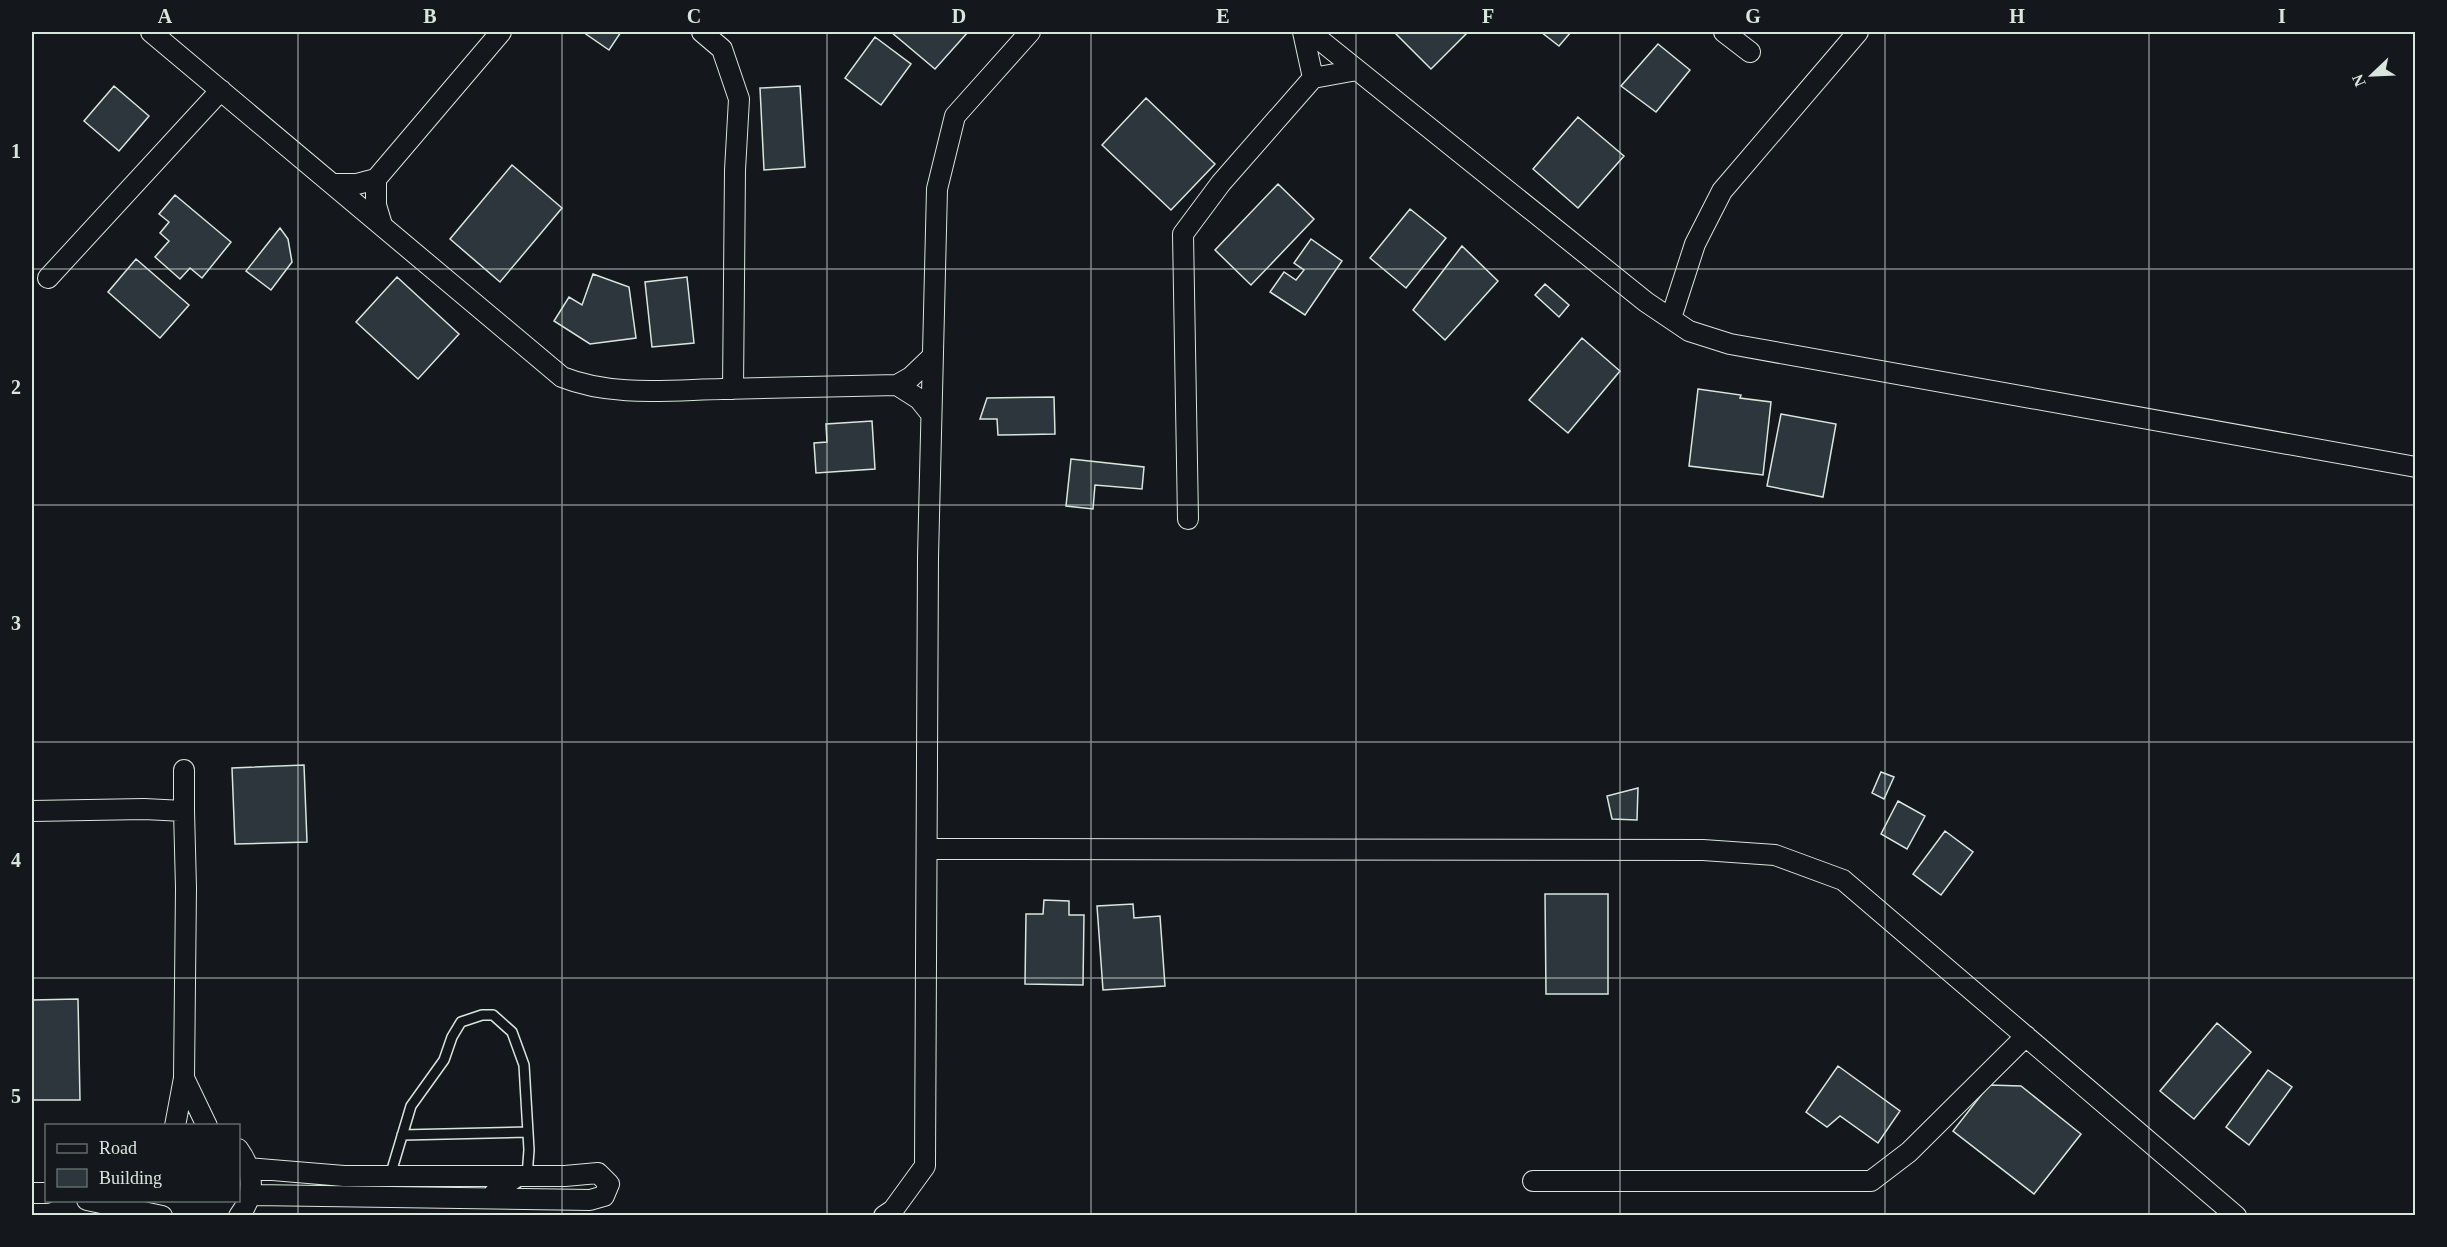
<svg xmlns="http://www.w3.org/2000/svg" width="2447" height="1247" viewBox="0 0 2447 1247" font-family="Georgia,serif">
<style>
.building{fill:#2c363c;stroke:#d8e6dc;stroke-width:1.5}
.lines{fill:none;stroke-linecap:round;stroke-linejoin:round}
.lane-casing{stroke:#d8e6dc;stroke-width:12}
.street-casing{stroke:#d8e6dc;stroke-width:22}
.lane{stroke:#14181c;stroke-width:9}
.street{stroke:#14181c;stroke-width:20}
.grid{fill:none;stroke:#d8e6dc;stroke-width:1.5;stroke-opacity:0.55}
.neatline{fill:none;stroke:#d8e6dc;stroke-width:2}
.grid-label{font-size:20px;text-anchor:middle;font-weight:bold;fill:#d8e6dc}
</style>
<rect width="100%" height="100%" fill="#14181c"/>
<!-- building -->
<path class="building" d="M583 32H621L609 50Z
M891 32H968L935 69Z
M1394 32H1468L1431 69Z
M1541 32H1571L1559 46Z
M875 37 911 64 881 105 845 78Z
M1658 44 1690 70 1656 112 1621 86Z
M114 86 149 116 119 151 84 121Z
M800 86 805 167 764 170 760 88Z
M1146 98 1215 164 1171 210 1102 145Z
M1578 117 1624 156 1578 208 1533 169Z
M512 165 562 208 500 282 450 239Z
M1278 184 1314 219 1251 285 1215 250Z
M175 195 231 242 202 278 190 268 180 279 155 257 169 241 160 233 169 222 159 214Z
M1410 209 1446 238 1406 288 1370 258Z
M280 228 288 239 292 262 271 290 246 271Z
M1311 239 1342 261 1305 315 1270 292 1284 272 1296 280 1304 270 1294 263Z
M1462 246 1498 281 1445 340 1413 310Z
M136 259 189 305 160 338 108 292Z
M593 274 629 287 636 338 590 344 554 321 569 297 582 305Z
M397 277 459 334 418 379 356 322Z
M687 277 694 343 652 347 645 282Z
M1545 284 1569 305 1559 317 1535 295Z
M1582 338 1620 371 1568 433 1529 400Z
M1698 389 1741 395 1740 398 1771 402 1763 475 1689 466Z
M1054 397 1055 434 998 435 997 419H980L987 398Z
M1781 414 1836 424 1823 497 1767 486Z
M872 421 875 469 816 473 814 443 827 442 826 424Z
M1071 459 1144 467 1142 489 1095 485 1093 509 1066 506Z
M304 765 307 842 235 844 232 768Z
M1881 772 1894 777 1884 799 1872 793Z
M1638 788 1637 820 1612 819 1607 796Z
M1898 801 1925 816 1907 849 1881 834Z
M1945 831 1973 852 1941 895 1913 874Z
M1545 894H1608V994H1546Z
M1044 900 1069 901V915H1084L1083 985 1025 984 1026 914H1043Z
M1133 904 1134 918 1160 916 1165 986 1103 990 1097 906Z
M78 999 80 1100H32V1000Z
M2217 1023 2251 1052 2194 1119 2160 1091Z
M1838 1066 1900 1111 1878 1143 1840 1116 1827 1127 1806 1112Z
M2268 1070 2292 1087 2249 1145 2226 1127Z
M1989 1085 2021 1086 2081 1134 2034 1194 1953 1131Z"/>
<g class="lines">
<defs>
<path id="lane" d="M402 1135 527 1132
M390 1176 411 1106 444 1060 452 1037 461 1022 482 1015H493L512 1032 524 1065 529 1150 527 1176 514 1185 490 1190"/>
<path id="street" d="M151 32 562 377C612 397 669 390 722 389 780 388 838 386 897 385L911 377 933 356
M702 32 722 49 739 99 735 170 733 389
M1310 32 1646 302 1689 331 1730 344 2416 467
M1724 32 1750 52
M1313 78 1357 70
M376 179V205L382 225
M333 184H357L376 179 501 32
M48 278 221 90
M1671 318 1695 244 1722 191 1858 32
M897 385 919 399 931 414
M1188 519 1183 234 1221 183 1313 78 1303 32
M184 770V811
M32 811 144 809 184 811 186 888 184 1078 175 1126
M927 849 1703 850 1775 855 1843 880 2236 1216
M184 1078 207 1126
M238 1149C254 1171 256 1194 239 1216
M249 1168 344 1176H565L598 1173 609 1184 604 1196 590 1200 250 1195
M1533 1181H1871L1909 1152 2026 1036
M32 1193H46
M87 1200 162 1216
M884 1216 893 1210 925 1166 928 557 937 189 955 116 1030 32"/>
</defs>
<!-- lane casing -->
<use href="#lane" class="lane-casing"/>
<!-- street casing -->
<use href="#street" class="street-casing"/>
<!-- lane -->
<use href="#lane" class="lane"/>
<!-- street -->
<use href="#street" class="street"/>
</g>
<!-- grid -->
<path class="grid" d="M298 32V1216M562 32V1216M827 32V1216M1091 32V1216M1356 32V1216M1620 32V1216M1885 32V1216M2149 32V1216M32 269H2416M32 505H2416M32 742H2416M32 978H2416"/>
<!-- border -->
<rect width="2447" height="1247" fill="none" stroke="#14181c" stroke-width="66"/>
<!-- legend -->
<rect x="45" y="1124" width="195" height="78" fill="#14181c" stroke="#626a69" stroke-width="1.5"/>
<rect x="57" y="1144" width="30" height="9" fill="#14181c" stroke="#626a69" stroke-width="1.5"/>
<text x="99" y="1154" font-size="18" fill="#d8e6dc">Road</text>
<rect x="57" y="1169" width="30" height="18" fill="#2c363c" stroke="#626a69" stroke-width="1.5"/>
<text x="99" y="1184" font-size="18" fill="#d8e6dc">Building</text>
<!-- north arrow -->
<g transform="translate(2372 75) rotate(247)" stroke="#14181c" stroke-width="4.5" paint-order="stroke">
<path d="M0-4.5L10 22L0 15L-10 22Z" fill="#d8e6dc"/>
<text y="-9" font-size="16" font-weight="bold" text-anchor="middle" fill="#d8e6dc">N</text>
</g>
<rect x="33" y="33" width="2381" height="1181" class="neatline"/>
<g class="grid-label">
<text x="165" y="23">A</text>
<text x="430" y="23">B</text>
<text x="694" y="23">C</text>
<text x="959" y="23">D</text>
<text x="1223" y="23">E</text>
<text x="1488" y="23">F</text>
<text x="1753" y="23">G</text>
<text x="2017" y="23">H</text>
<text x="2282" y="23">I</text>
<text x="16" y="158">1</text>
<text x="16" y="394">2</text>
<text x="16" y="630">3</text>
<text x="16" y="867">4</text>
<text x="16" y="1103">5</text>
</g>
</svg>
